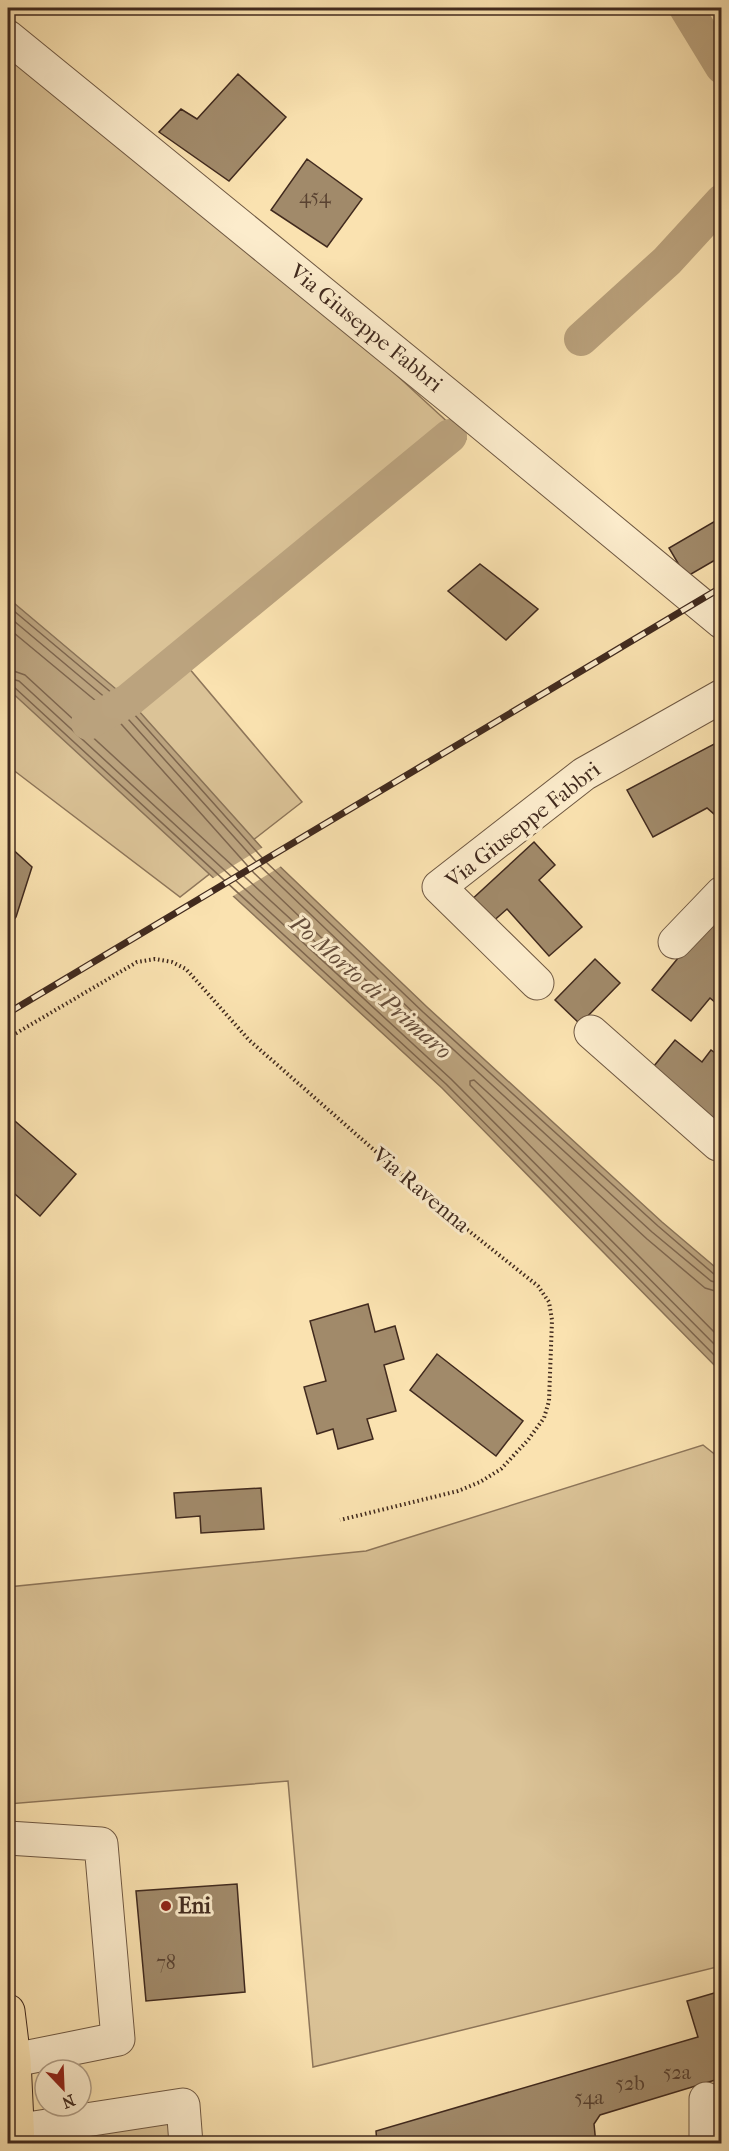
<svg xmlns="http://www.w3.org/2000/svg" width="729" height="2151" viewBox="0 0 729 2151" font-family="'IM FELL French Canon',serif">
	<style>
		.green { fill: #dbc397; stroke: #8e765a; stroke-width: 1.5 }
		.water { fill: #bba37e; stroke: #8a7358; stroke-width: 1.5 }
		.pier { fill: #fae2b0 }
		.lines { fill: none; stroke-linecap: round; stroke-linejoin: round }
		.shore { stroke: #7e664e; stroke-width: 1.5 }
		.canal { stroke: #bba37e; stroke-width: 34 }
		.building { fill: #a18a6a; stroke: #412a1e; stroke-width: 1.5 }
		.minor-casing { stroke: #6f5842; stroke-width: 35 }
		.major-casing { stroke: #412a1e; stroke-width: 35 }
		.path { stroke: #412a1e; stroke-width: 4; stroke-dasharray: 1.5 3; stroke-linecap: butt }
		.minor { stroke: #fceccc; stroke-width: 33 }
		.major { stroke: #fae2b0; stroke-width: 33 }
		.rail-casing { stroke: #412a1e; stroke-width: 7 }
		.rail { stroke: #fceccc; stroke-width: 4.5; stroke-dasharray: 14; stroke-linecap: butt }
		.poi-dot { fill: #8f2418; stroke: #fceccc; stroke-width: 2 }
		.labels { text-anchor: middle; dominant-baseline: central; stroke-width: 6; stroke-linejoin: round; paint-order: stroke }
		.number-label { font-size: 20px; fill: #594231 }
		.street-label { font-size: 22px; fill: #412a1e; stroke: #fceccc }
		.poi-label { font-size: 22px; font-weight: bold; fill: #412a1e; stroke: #fceccc; text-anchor: start }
		.water-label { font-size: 24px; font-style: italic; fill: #664e3b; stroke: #fceccc }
	</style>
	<rect width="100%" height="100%" fill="#fae2b0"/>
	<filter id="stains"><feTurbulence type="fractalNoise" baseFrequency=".00333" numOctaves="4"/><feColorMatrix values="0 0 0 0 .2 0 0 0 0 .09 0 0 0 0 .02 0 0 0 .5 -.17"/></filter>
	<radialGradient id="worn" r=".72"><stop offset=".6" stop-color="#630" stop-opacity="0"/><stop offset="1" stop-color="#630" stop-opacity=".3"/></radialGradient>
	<path class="green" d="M8 54 366 347 466 439 188 667 302 802 180 897 8 766Z
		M703 1445 722 1460 721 1966 313 2067 288 1781 8 1804V1587L366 1551Z
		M172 2119 174 2143H64L63 2137Z"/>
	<path class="water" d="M8 598 129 700 270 857 427 1007 662 1222 721 1272V1372L442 1088 8 689Z"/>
	<path class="pier" d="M265 846 283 865 230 898 210 880Z"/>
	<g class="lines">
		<path class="shore" d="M8 606 125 704 266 862 423 1012 658 1226 715 1275 722 1276
			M8 616 120 710 261 867 418 1017 652 1232 711 1281 722 1284
			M8 628 114 716 254 873 374 988 375 992H370L25 675 8 669
			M8 678 19 681 451 1079 722 1352
			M8 685 14 687 446 1084 722 1363
			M722 1293 705 1288 647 1239 474 1080 470 1081V1085L722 1340"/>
		<path class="canal" d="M686 8 722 67
			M581 339 667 261 722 201
			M88 723 129 700 450 436"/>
	</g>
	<path class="building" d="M238 74 286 117 229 181 159 132 181 109 197 119Z
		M307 159 362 199 327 247 271 210Z
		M717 520 722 529V556L686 577 669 548Z
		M480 564 538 609 506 640 448 591Z
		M716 743 722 747V821L707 808 653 837 627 790Z
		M534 842 555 865 539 880 582 927 549 956 507 909 490 924 469 902Z
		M8 845 32 867 16 917 8 927Z
		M709 920 722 931V999L717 1004 710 998 691 1021 652 990Z
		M595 959 620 983 580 1024 555 1000Z
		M675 1040 702 1062 711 1050 722 1058V1124L719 1127 650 1071Z
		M8 1115 76 1174 40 1216 8 1188Z
		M368 1304 375 1332 395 1326 404 1359 384 1365 396 1411 367 1419 373 1439 338 1449 333 1429 317 1434 304 1387 326 1381 310 1321Z
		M437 1354 523 1421 496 1456 410 1390Z
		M261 1488 264 1529 201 1533 200 1516 176 1518 174 1493Z
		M237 1884 245 1992 146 2001 136 1891Z
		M721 1991 722 2078 600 2115 594 2124 596 2144H377L376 2131 698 2037 687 2001Z"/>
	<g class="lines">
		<defs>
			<path id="minor" d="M8 37 456 402 722 622
				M675 942 722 893
				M537 983 439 887 584 774 722 696
				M591 1032 718 1144 722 1140
				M8 1838 101 1844 118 2039 14 2060
				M8 2132 183 2105 186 2144
				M706 2144V2099"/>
			<path id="major" d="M8 2011 14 2060 18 2144"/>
		</defs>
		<use href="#minor" class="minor-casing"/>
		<use href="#major" class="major-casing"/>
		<path class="path" d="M8 1038 137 962 155 959 172 962 186 969 249 1040 440 1208 538 1286 549 1302 552 1320 549 1401 544 1418 528 1440 501 1469 480 1482 458 1491 340 1520"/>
		<use href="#minor" class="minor"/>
		<use href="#major" class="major"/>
		<defs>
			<path id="rail" d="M8 1013 722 587"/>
		</defs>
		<use href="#rail" class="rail-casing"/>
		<use href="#rail" class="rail"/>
	</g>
	<circle class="poi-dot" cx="166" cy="1906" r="6"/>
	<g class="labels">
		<g class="number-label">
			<text x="315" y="196">454</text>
			<text x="166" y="1962">78</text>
			<text x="677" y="2072">52a</text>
			<text x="630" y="2083">52b</text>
			<text x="589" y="2097">54a</text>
		</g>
		<g class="street-label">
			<text transform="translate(366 328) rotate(39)">Via Giuseppe Fabbri</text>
			<text transform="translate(523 825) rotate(-38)">Via Giuseppe Fabbri</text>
			<text transform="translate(421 1190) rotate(40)">Via Ravenna</text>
		</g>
		<g class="poi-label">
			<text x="178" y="1906">Eni</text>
		</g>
		<g class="water-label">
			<text transform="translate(371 987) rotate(41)">Po Morto di Primaro</text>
		</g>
	</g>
	<rect width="729" height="2151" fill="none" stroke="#fae2b0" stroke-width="30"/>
	<rect x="9" y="9" width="711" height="2133" fill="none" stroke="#412a1e" stroke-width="3"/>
	<rect x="15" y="15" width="699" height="2121" fill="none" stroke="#412a1e" stroke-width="1.5"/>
	<g transform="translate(63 2088) rotate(157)"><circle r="28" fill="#fceccc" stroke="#b19e86" stroke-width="1.5"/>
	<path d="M0-4.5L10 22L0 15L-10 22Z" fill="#8f2418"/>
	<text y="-9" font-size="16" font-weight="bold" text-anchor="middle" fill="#412a1e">N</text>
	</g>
	<rect width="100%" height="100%" filter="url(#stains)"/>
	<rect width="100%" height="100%" fill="url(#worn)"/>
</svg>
